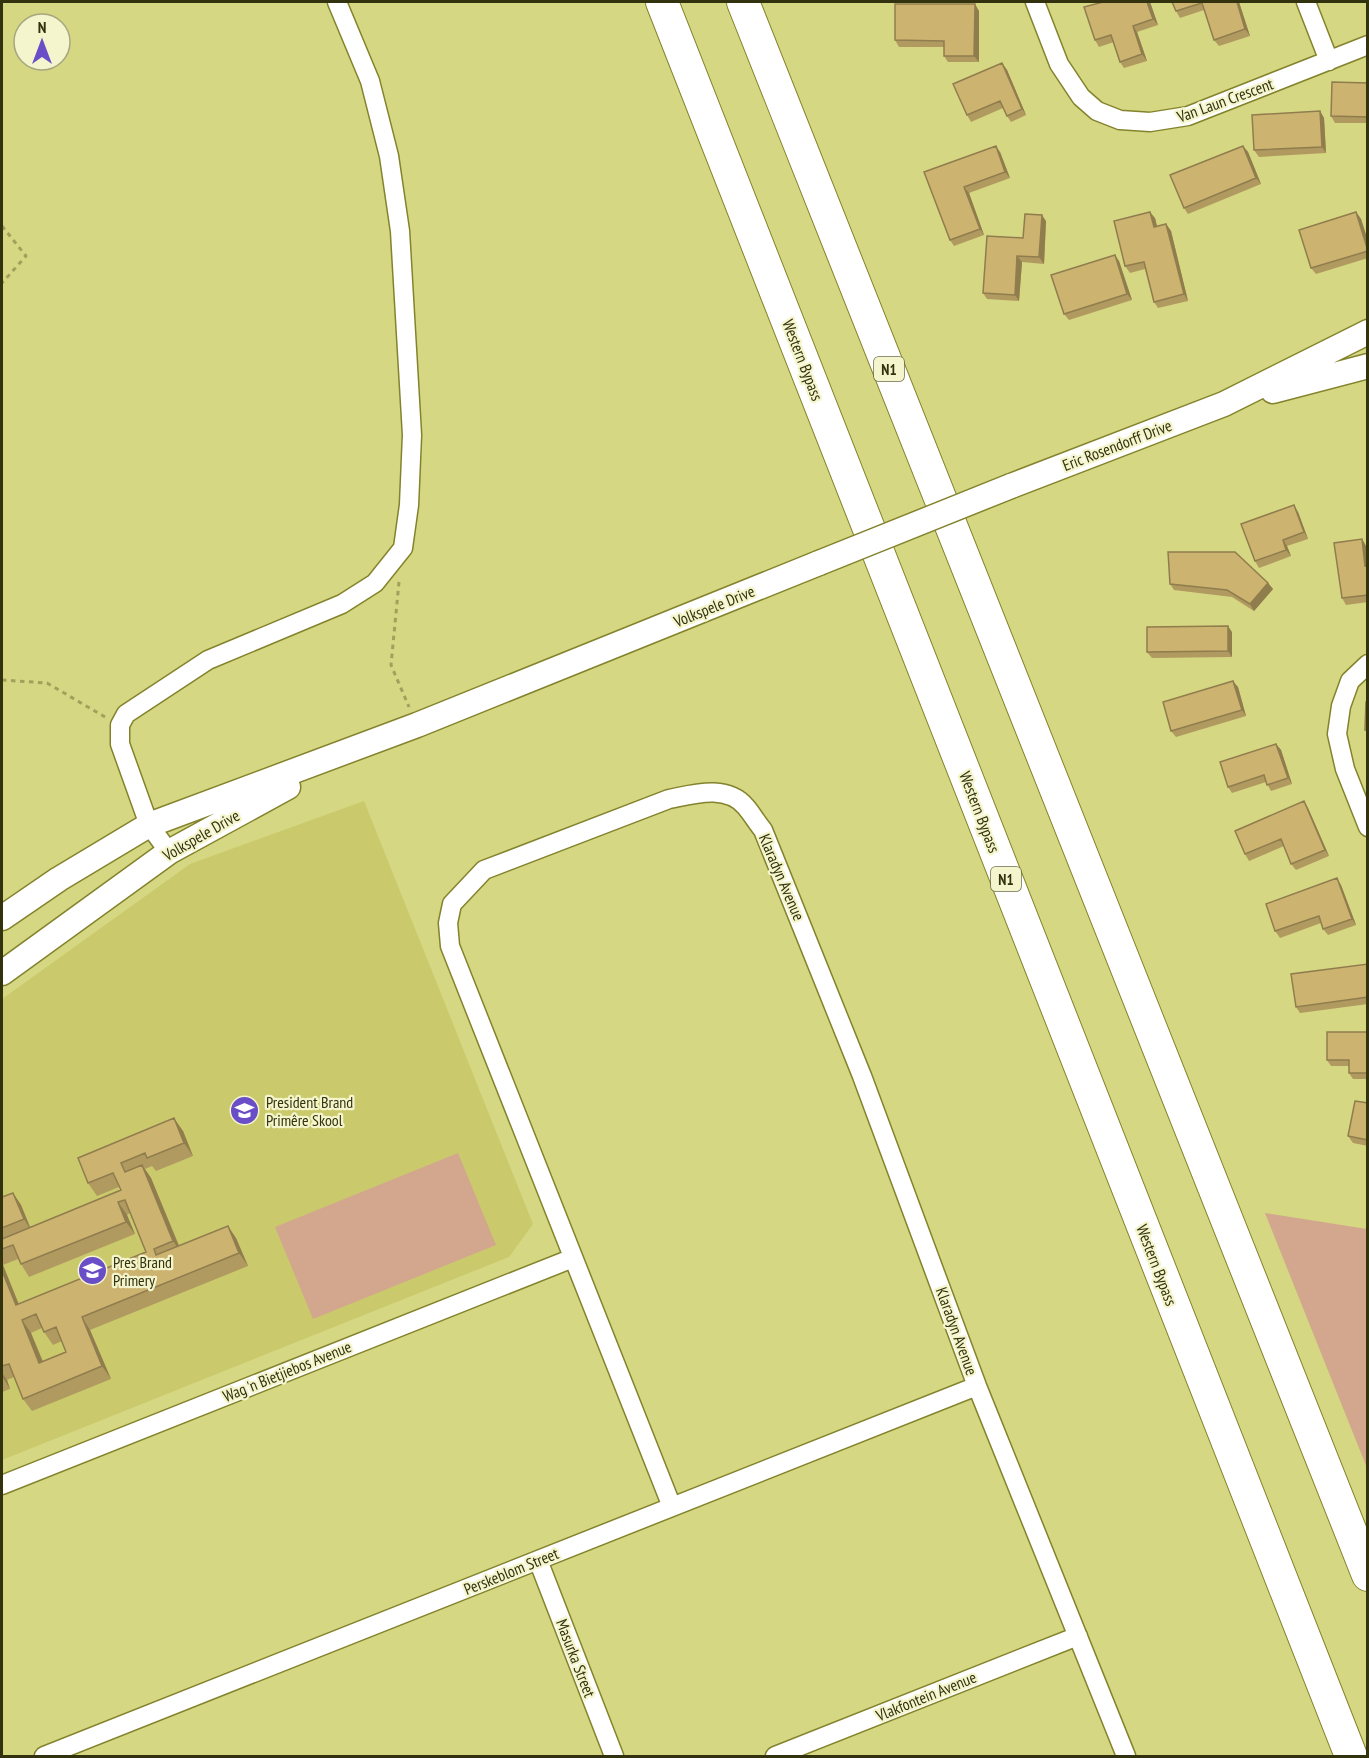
<svg xmlns="http://www.w3.org/2000/svg" width="1369" height="1758" viewBox="0 0 1369 1758" font-family="'PT Sans Narrow',sans-serif">
	<style>
		.built { fill: #caca6c }
		.green { fill: #d3a68e }
		.lines { fill: none; stroke-linecap: round; stroke-linejoin: round }
		.street-casing { stroke: #84832d; stroke-width: 21 }
		.secondary-casing { stroke: #84832d; stroke-width: 27 }
		.highway-casing { stroke: #84832d; stroke-width: 34 }
		.path { stroke: #a1a15c; stroke-width: 3; stroke-dasharray: 4.5 4.5; stroke-linecap: butt }
		.street { stroke: #fff; stroke-width: 18 }
		.secondary { stroke: #fff; stroke-width: 24 }
		.highway { stroke: #fff; stroke-width: 32 }
		.secondary-bridge-casing { stroke: #84832d; stroke-width: 27; stroke-linecap: butt }
		.secondary-bridge { stroke: #fff; stroke-width: 24 }
		.wall { fill: #b09a60; fill-rule: evenodd }
		.shaded-wall { fill: #907d4e }
		.building { fill: #cdb370; stroke: #907d4e; stroke-width: 1.5; fill-rule: evenodd }
		.labels { text-anchor: middle; dominant-baseline: central; stroke-width: 4.5; stroke-linejoin: round; paint-order: stroke }
		.shield { fill: #f4f5cc; stroke: #6c6c47; stroke-width: 1.5 }
		.shield-label { font-size: 15px; font-weight: bold; fill: #32320e }
		.street-label { font-size: 16px; fill: #32320e; stroke: #f4f5cc }
		.poi-label { font-size: 16px; fill: #32320e; stroke: #f4f5cc; text-anchor: start }
	</style>
	<rect width="100%" height="100%" fill="#d6d782"/>
	<path class="built" d="M364 801 533 1224 509 1257 2 1460V999L190 864Z"/>
	<path class="green" d="M458 1153 496 1245 313 1319 275 1227Z
		M1265 1213 1367 1229V1468Z"/>
	<g class="lines">
		<defs>
			<path id="street" d="M1035 2 1059 64 1081 97 1097 111 1120 120 1150 122 1188 116 1368 45
				M1306 2 1329 61
				M1368 664 1350 681 1341 706 1337 734 1345 769 1368 827
				M169 852 149 825 120 744V725L126 714 208 660 342 604 375 583 403 548 409 505 412 435 400 231 389 156 370 81 337 2
				M2 1485 573 1258
				M672 1507 450 946 448 923 452 904 484 870 669 799C694 794 727 784 746 807 752 814 757 823 763 830L862 1076 977 1386 1126 1756
				M538 1560 614 1756
				M44 1756 977 1386
				M775 1756 1078 1636"/>
			<path id="secondary" d="M1273 391 1368 366
				M1011 486 1224 404 1368 332
				M2 918 59 879 149 825 417 725 819 563
				M2 973 169 852 288 787"/>
			<path id="highway" d="M662 2 1351 1756
				M743 2 1368 1575"/>
		</defs>
		<use href="#street" class="street-casing"/>
		<use href="#secondary" class="secondary-casing"/>
		<use href="#highway" class="highway-casing"/>
		<path class="path" d="M2 226 26 256 2 283
			M399 582 391 665 409 707
			M2 680 47 683 105 717"/>
		<use href="#street" class="street"/>
		<use href="#secondary" class="secondary"/>
		<use href="#highway" class="highway"/>
		<defs>
			<path id="secondary-bridge" d="M819 563 1011 486"/>
		</defs>
		<use href="#secondary-bridge" class="secondary-bridge-casing"/>
		<use href="#secondary-bridge" class="secondary-bridge"/>
	</g>
	<path class="wall" d="M1103 2H1150L1158 25 1137 32 1147 61 1124 68 1120 62 1114 42 1099 47 1095 40Z
		M1172 2H1239L1250 36 1219 46 1214 40 1204 10 1180 18 1176 11Z
		M979 11V62H948L944 56V47H899L895 40Z
		M1002 63 1007 70 1026 115 1011 122 1007 116 1003 108 971 122 967 115Z
		M1368 83V123H1335L1331 116Z
		M1320 111 1324 118 1326 153 1259 157 1254 150Z
		M1243 146 1248 152 1261 184 1188 214 1184 208Z
		M1000 152 1010 178 969 193 984 235 954 246 950 240 924 172Z
		M1356 212 1361 219 1368 241V258L1316 274 1311 268Z
		M1155 218 1157 227 1166 224 1171 231 1188 301 1158 308 1154 302 1145 269 1130 273 1125 266Z
		M1046 221 1044 264 1022 262 1019 301 987 299 983 293 1023 238Z
		M1119 261 1132 300 1069 320 1064 314Z
		M1298 512 1308 539 1287 546 1291 556 1259 568 1255 561Z
		M1362 539 1366 546 1368 557V602L1346 605 1342 598Z
		M1268 583 1273 589 1254 611 1232 597 1174 590 1170 584Z
		M1232 632V657L1152 658 1147 652Z
		M1238 687 1246 716 1176 737 1171 731Z
		M1276 744 1281 750 1292 784 1271 791 1266 782 1232 793 1228 787Z
		M1308 808 1329 856 1296 870 1291 864 1284 846 1249 861 1245 854Z
		M1341 885 1356 925 1328 935 1323 929 1321 923 1280 938 1275 931Z
		M1368 964V1004L1300 1013 1296 1007Z
		M1368 1032V1079H1353L1349 1073V1066H1331L1327 1060Z
		M1368 1103V1146L1353 1143 1348 1136Z
		M183 1131 193 1156 156 1171 152 1166 145 1169 151 1178 179 1245 236 1238 248 1266 90 1330 111 1379 32 1411 23 1399 14 1377 7 1380 10 1389 2 1392V1197L13 1193 21 1205 30 1227 121 1190 119 1187 97 1196 88 1183 78 1158ZM130 1213 146 1252 19 1304 3 1265 18 1259 21 1264 29 1277 135 1234 127 1215ZM42 1328 44 1332 53 1345 62 1341 66 1352 43 1361 31 1333Z"/>
	<path class="shaded-wall" d="M1147 2H1150L1158 25 1153 19Z
		M1237 2H1239L1250 36 1245 29Z
		M975 4 979 11V62L974 56Z
		M1133 26 1137 32 1147 61 1142 54Z
		M1002 63 1007 70 1026 115 1022 109Z
		M1320 111 1324 118 1326 153 1322 147Z
		M996 146 1000 152 1010 178 1005 172Z
		M1243 146 1248 152 1261 184 1256 178Z
		M964 187 969 193 984 235 980 229Z
		M1150 212 1155 218 1159 234 1154 227Z
		M1356 212 1361 219 1368 241V249Z
		M1042 215 1046 221 1044 264 1039 257Z
		M1166 224 1171 231 1188 301 1184 294Z
		M1115 255 1119 261 1132 300 1127 294Z
		M1017 256 1022 262 1019 301 1015 295Z
		M1294 505 1298 512 1308 539 1304 532Z
		M1362 539 1366 546 1368 557V569L1365 566Z
		M1283 540 1287 546 1291 556 1286 550Z
		M1268 583 1273 589 1254 611 1250 604Z
		M1228 626 1232 632V657L1228 651Z
		M1233 681 1238 687 1246 716 1242 710Z
		M1276 744 1281 750 1292 784 1288 778Z
		M1304 801 1308 808 1329 856 1325 850Z
		M1337 878 1341 885 1356 925 1352 919Z
		M174 1118 183 1131 193 1156 184 1143Z
		M142 1165 151 1178 182 1254 173 1241Z
		M13 1193 21 1205 32 1232 24 1219Z
		M118 1202 127 1215 135 1234 126 1222Z
		M228 1226 236 1238 248 1266 239 1253Z
		M2 1263 3 1265 24 1318 16 1305 2 1271Z
		M82 1317 90 1330 111 1379 102 1366Z
		M22 1320 31 1333 48 1375 39 1363Z
		M2 1373 7 1380 10 1389 2 1376Z"/>
	<path class="building" d="M1103 2H1147L1153 19 1133 26 1142 54 1120 62 1111 35 1095 40 1084 7Z
		M1172 2H1237L1245 29 1214 40 1202 3 1176 11Z
		M895 4H975L974 56H944V41L895 40Z
		M1002 63 1022 109 1007 116 1000 101 967 115 953 84Z
		M1332 82 1368 83V117L1331 116Z
		M1320 111 1322 147 1254 150 1252 115Z
		M996 146 1005 172 964 187 980 229 950 240 924 172Z
		M1243 146 1256 178 1184 208 1170 175Z
		M1150 212 1154 227 1166 224 1184 294 1154 302 1144 262 1125 266 1114 221Z
		M1356 212 1368 251 1311 268 1299 230Z
		M1025 214 1042 215 1039 257 1017 256 1015 295 983 293 987 236 1023 238Z
		M1115 255 1127 294 1064 314 1051 275Z
		M1294 505 1304 532 1283 540 1286 550 1255 561 1241 524Z
		M1362 539 1365 566 1368 565V595L1342 598 1334 543Z
		M1168 552H1235L1268 583 1250 604 1227 590 1170 584Z
		M1228 626V651L1147 652V627Z
		M1233 681 1242 710 1171 731 1163 702Z
		M1366 702H1368V730H1365Z
		M1276 744 1288 778 1267 785 1264 775 1228 787 1220 762Z
		M1304 801 1325 850 1291 864 1281 839 1245 854 1235 831Z
		M1337 878 1352 919 1323 929 1319 916 1275 931 1266 904Z
		M1368 964V997L1296 1007 1291 974Z
		M1327 1032H1368V1073H1349V1060H1327Z
		M1355 1101 1368 1103V1140L1348 1136Z
		M174 1118 184 1143 147 1158 145 1153 121 1163 125 1172 142 1165 173 1241 154 1249 156 1255 228 1226 239 1253 82 1317 102 1366 23 1399 9 1364 2 1366V1271L16 1305 146 1252 125 1200 118 1202 126 1222 21 1264 13 1245 2 1249V1239L121 1190 113 1173 88 1183 78 1158ZM36 1314 44 1332 56 1327 66 1352 39 1363 22 1320Z
		M13 1193 24 1219 2 1228V1197Z"/>
	<defs>
		<symbol id="school-disc" viewBox="-11 -11 22 22"><circle r="9.5" fill="#694ec7" stroke="#f4f5cc"/><path d="M0-5L7-2L0 1L-7-2ZM-4 1L0 2.5L4 1V4Q0 6-4 4Z" fill="#fff"/></symbol>
	</defs>
	<g fill-rule="evenodd">
		<use href="#school-disc" x="228" y="1094" width="33" height="33"/>
		<use href="#school-disc" x="76" y="1254" width="33" height="33"/>
	</g>
	<g class="labels">
		<g class="shield">
			<rect x="874" y="357" width="30" height="24" rx="4.5"/>
			<rect x="991" y="867" width="30" height="24" rx="4.5"/>
		</g>
		<g class="shield-label">
			<text x="889" y="369">N1</text>
			<text x="1006" y="879">N1</text>
		</g>
		<g class="street-label">
			<text transform="translate(1225 100) rotate(-20)">Van Laun Crescent</text>
			<text transform="translate(803 360) rotate(69)">Western Bypass</text>
			<text transform="translate(1117 445) rotate(-21)">Eric Rosendorff Drive</text>
			<text transform="translate(714 606) rotate(-22)">Volkspele Drive</text>
			<text transform="translate(980 812) rotate(69)">Western Bypass</text>
			<text transform="translate(201 835) rotate(-30)">Volkspele Drive</text>
			<text transform="translate(782 877) rotate(67)">Klaradyn Avenue</text>
			<text transform="translate(1157 1265) rotate(69)">Western Bypass</text>
			<text transform="translate(957 1331) rotate(70)">Klaradyn Avenue</text>
			<text transform="translate(287 1371) rotate(-22)">Wag 'n Bietjiebos Avenue</text>
			<text transform="translate(511 1571) rotate(-22)">Perskeblom Street</text>
			<text transform="translate(576 1658) rotate(69)">Masurka Street</text>
			<text transform="translate(926 1696) rotate(-22)">Vlakfontein Avenue</text>
		</g>
		<g class="poi-label">
			<text x="266" y="1102">President Brand<tspan x="266" dy="18">Primêre Skool</tspan></text>
			<text x="113" y="1262">Pres Brand<tspan x="113" dy="18">Primery</tspan></text>
		</g>
	</g>
	<rect width="1369" height="1758" fill="none" stroke="#32320e" stroke-width="6"/>
	<g transform="translate(42 42)"><circle r="28" fill="#f4f5cc" stroke="#a6a780" stroke-width="1.5"/>
	<path d="M0-4.5L10 22L0 15L-10 22Z" fill="#694ec7"/>
	<text y="-9" font-size="16" font-weight="bold" text-anchor="middle" fill="#32320e">N</text>
	</g>
</svg>
